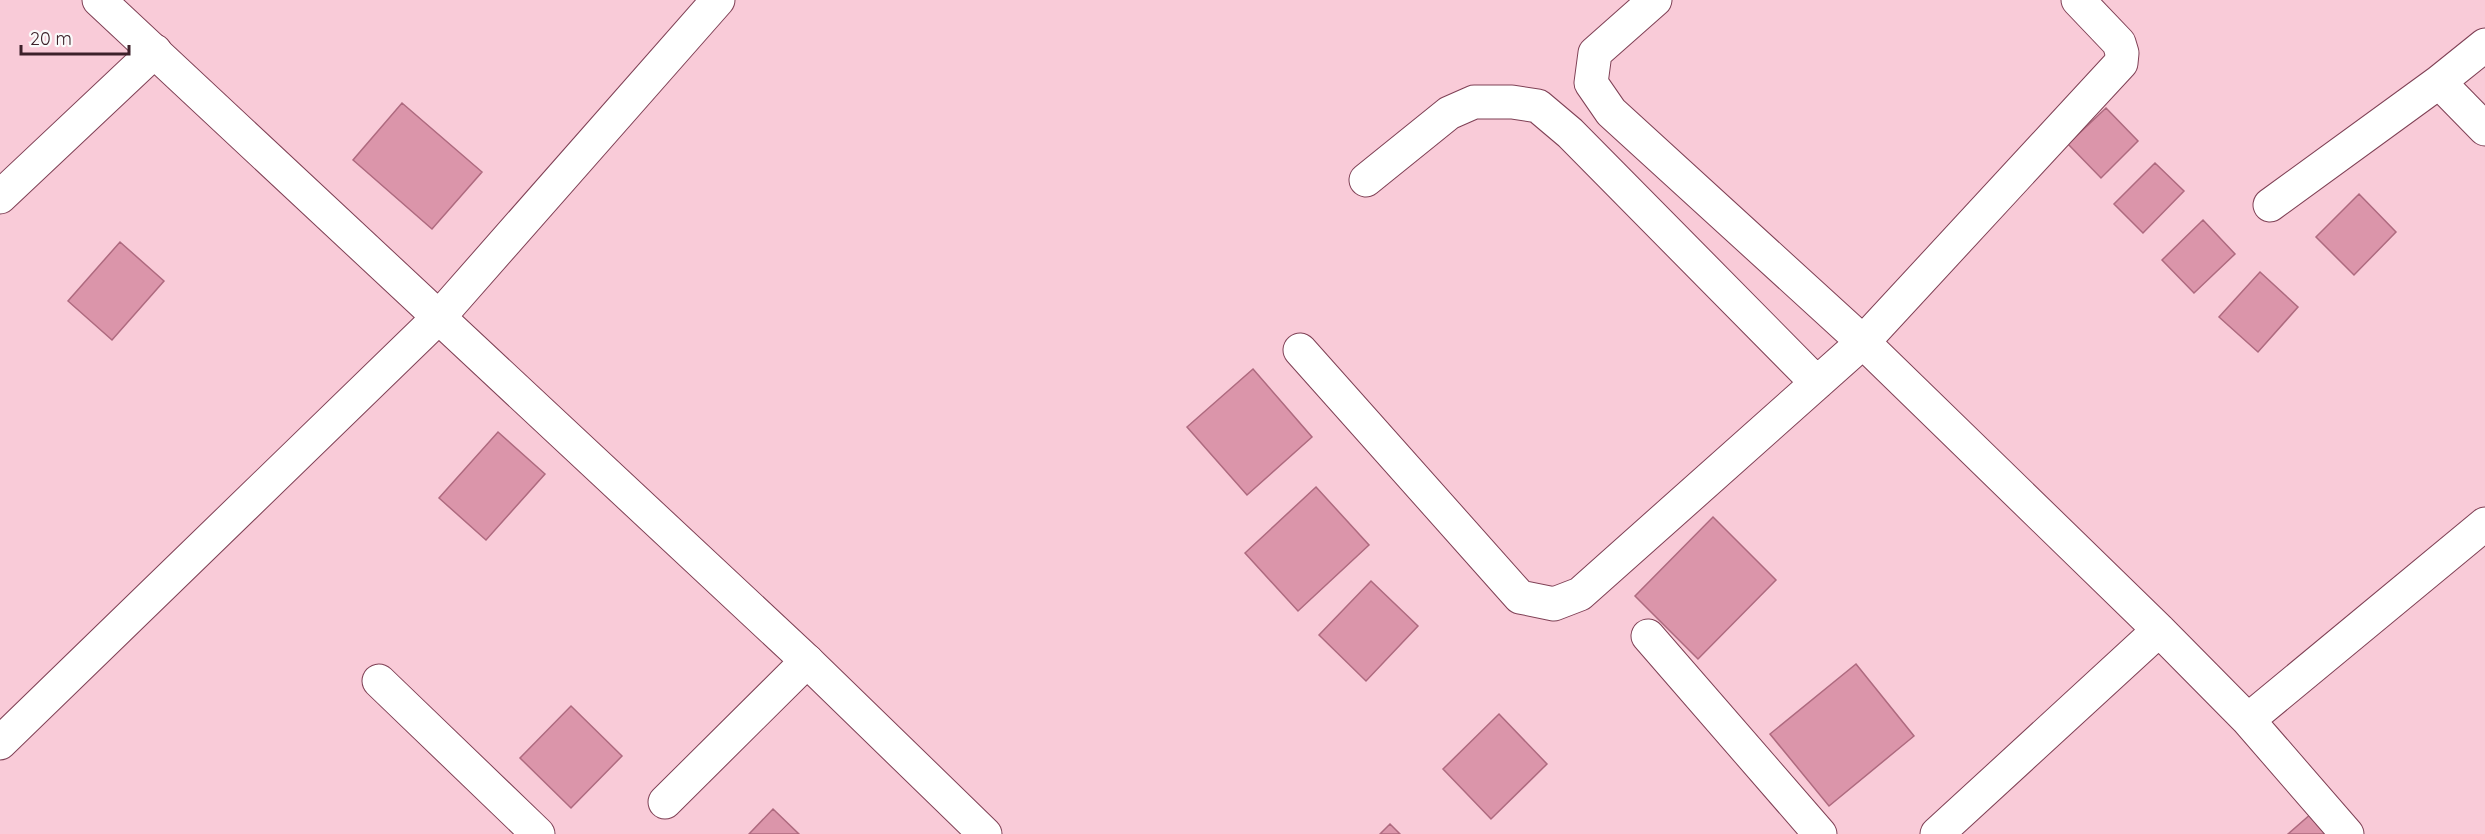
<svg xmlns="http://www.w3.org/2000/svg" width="2485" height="834" viewBox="0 0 2485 834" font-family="Quicksand,sans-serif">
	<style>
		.building { fill: #db95aa; stroke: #ae6a7f; stroke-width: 1.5 }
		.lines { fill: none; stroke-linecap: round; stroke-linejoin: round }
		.street-casing { stroke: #7f4055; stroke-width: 35 }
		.secondary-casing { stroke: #7f4055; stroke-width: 35 }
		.street { stroke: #fff; stroke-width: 33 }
		.secondary { stroke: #fff; stroke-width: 33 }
	</style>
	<rect width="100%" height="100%" fill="#f9cbd8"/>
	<path class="building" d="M402 103 482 172 432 229 353 160Z
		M2106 108 2138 141 2101 178 2068 144Z
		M2155 163 2184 191 2143 233 2114 204Z
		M2359 194 2396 232 2354 275 2316 237Z
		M2203 220 2235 254 2194 293 2162 260Z
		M120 242 164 281 112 340 68 301Z
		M2260 272 2298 307 2258 352 2219 317Z
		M1253 369 1312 437 1247 495 1187 427Z
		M498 432 545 474 486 540 439 498Z
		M1316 487 1369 545 1298 611 1245 553Z
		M1713 517 1776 580 1698 659 1635 596Z
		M1371 581 1418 626 1366 681 1319 635Z
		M1856 664 1914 736 1829 806 1770 734Z
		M571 706 622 756 571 808 520 758Z
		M1499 714 1547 764 1491 819 1443 769Z
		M773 809 799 834H749Z
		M2312 813 2330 834H2288Z
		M1390 824 1400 834H1380Z"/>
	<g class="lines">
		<defs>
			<path id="street" d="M1655 0 1595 53 1591 83 1611 112 1863 342 2159 630 2248 720 2347 834
				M2485 45 2439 82 2485 129
				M1366 180 1449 113 1474 102H1512L1538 106 1570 133 1817 383
				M0 197 155 51
				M2270 205 2439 82
				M1300 350 1520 597 1554 604 1580 594 1863 342 2121 63 2122 53 2119 43 2078 0
				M1648 636 1820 834
				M379 681 538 834
				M2248 720 2485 524
				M0 743 439 317 718 0
				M665 802 807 661
				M1937 834 2159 630"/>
			<path id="secondary" d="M99 0 807 661 985 834"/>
		</defs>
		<use href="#street" class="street-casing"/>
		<use href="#secondary" class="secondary-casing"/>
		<use href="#street" class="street"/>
		<use href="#secondary" class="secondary"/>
	</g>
	<path d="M21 45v9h108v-9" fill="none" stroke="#3d212a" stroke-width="3"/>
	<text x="30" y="45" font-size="18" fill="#3d212a" stroke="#fafafa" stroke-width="4.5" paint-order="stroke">20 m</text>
</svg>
